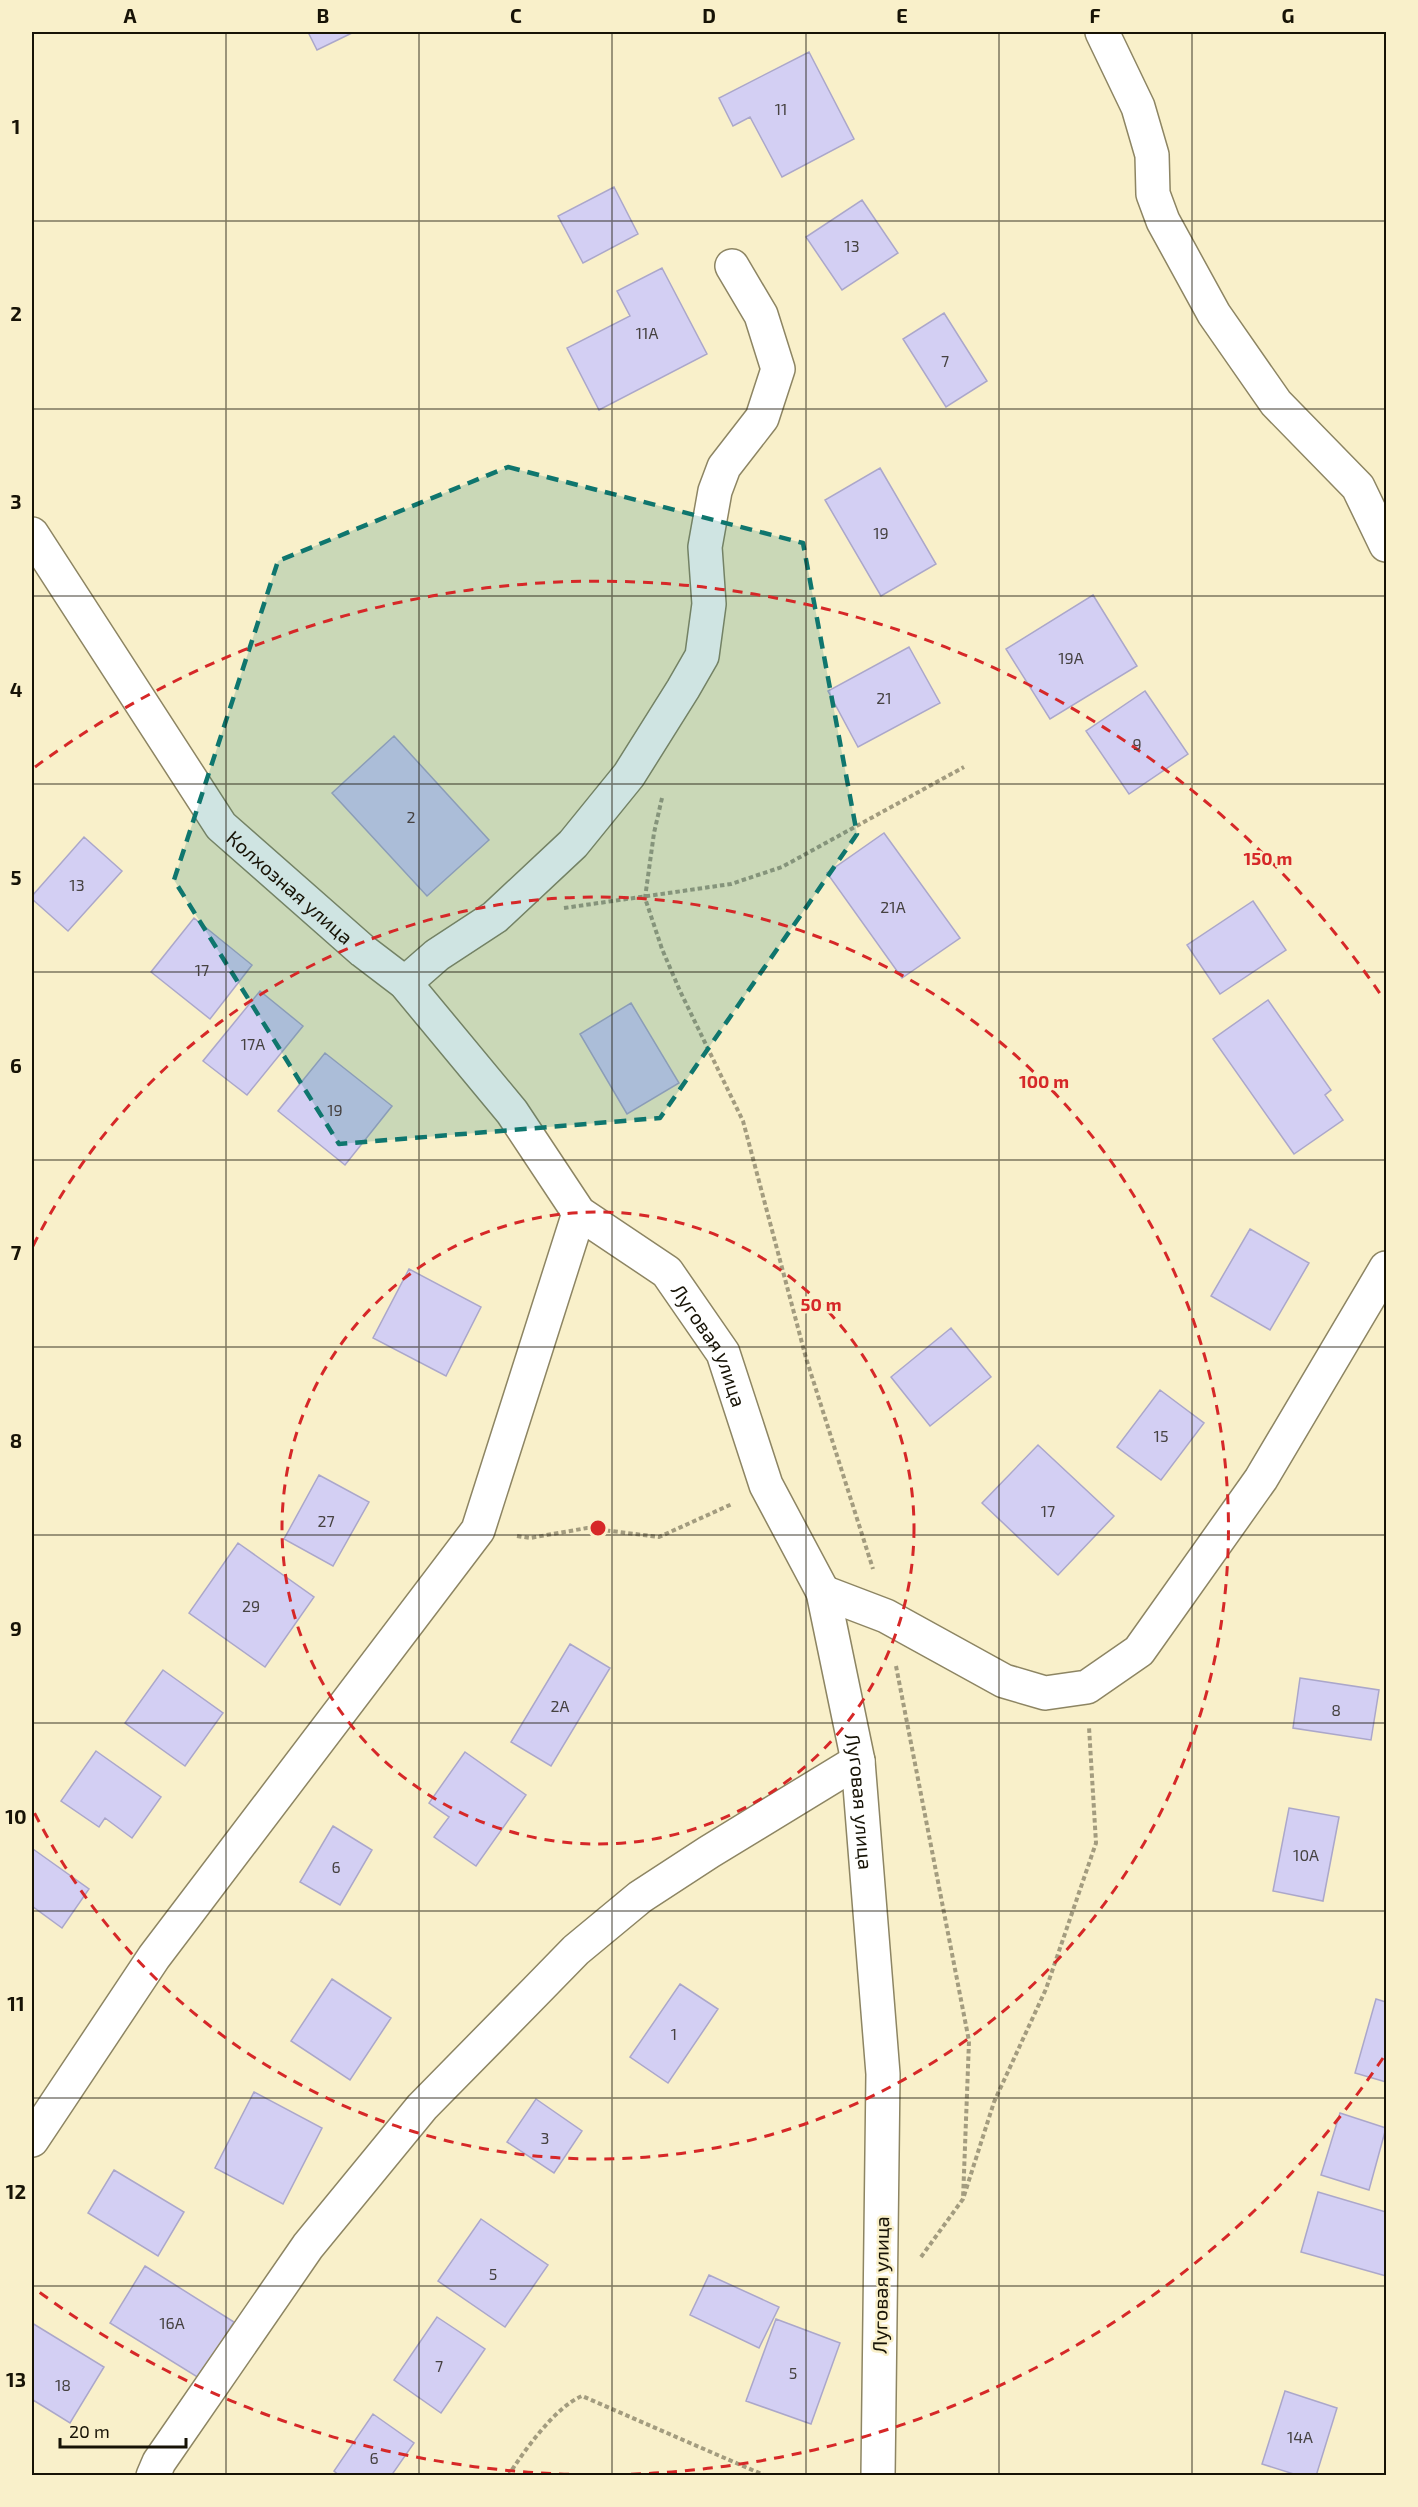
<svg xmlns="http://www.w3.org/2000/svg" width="1418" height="2507" viewBox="0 0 1418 2507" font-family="'Exo 2',sans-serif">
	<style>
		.building { fill: #d3cff3; stroke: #aba7ca; stroke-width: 1.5 }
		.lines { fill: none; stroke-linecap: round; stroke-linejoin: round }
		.minor-casing { stroke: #8d8563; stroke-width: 36 }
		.path { stroke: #a39c7f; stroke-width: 4; stroke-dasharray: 4.5 3; stroke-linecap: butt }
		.minor { stroke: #fff; stroke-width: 33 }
		.marked { fill: #0f766e; fill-opacity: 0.2; stroke: #0f766e; stroke-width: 4.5; stroke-dasharray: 12 8; stroke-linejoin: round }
		.grid { fill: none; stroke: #171306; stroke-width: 1.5; stroke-opacity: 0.55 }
		.ring { fill: none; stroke: #d62828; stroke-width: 3; stroke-dasharray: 10 8 }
		.labels { text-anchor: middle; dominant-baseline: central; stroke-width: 5; stroke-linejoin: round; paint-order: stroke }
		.number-label { font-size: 16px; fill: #464241 }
		.street-label { font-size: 20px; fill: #171306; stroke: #f9f0ca }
		.centre { fill: #d62828; stroke: #f9f0ca; stroke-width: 3 }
		.ring-label { font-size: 18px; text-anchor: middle; font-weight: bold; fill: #d62828; stroke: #f9f0ca; stroke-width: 5; stroke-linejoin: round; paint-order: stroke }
		.neatline { fill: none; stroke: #171306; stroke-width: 2 }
		.grid-label { font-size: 20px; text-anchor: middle; font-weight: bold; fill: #171306 }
	</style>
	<rect width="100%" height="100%" fill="#f9f0ca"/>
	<path class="building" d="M308 32H354L317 50Z
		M809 52 854 139 782 177 750 117 733 126 719 98Z
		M614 187 638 234 583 263 558 216Z
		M862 200 898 253 842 290 806 237Z
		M662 268 707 354 599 410 567 348 630 316 617 291Z
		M944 313 987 381 946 407 903 339Z
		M880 468 936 564 881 596 825 500Z
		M1093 595 1137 666 1050 719 1006 649Z
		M909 647 940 703 858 747 828 691Z
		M1145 691 1188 754 1129 794 1086 731Z
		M394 736 489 840 427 896 332 793Z
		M884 833 960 938 902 978 827 873Z
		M84 837 122 871 68 931 32 899V896Z
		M1253 901 1286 950 1220 994 1187 945Z
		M194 918 252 965 210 1019 151 972Z
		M260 991 303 1026 247 1095 203 1061Z
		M1268 1000 1331 1090 1325 1095 1343 1120 1294 1154 1213 1039Z
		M631 1003 679 1083 627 1114 580 1034Z
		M325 1053 392 1106 345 1165 278 1111Z
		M1250 1229 1309 1263 1270 1330 1211 1296Z
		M409 1269 481 1307 446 1376 373 1338Z
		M951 1328 991 1377 930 1426 891 1377Z
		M1160 1390 1204 1423 1161 1480 1117 1447Z
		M1038 1445 1114 1516 1058 1575 982 1503Z
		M319 1475 369 1502 333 1566 284 1539Z
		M238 1543 314 1597 265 1667 189 1613Z
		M570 1644 610 1668 551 1766 511 1742Z
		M163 1670 223 1713 185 1766 125 1723Z
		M1300 1678 1379 1690 1371 1740 1293 1728Z
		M96 1751 161 1797 132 1838 105 1818 99 1827 61 1801Z
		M465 1752 526 1795 476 1866 434 1837 449 1817 429 1803Z
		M1289 1808 1339 1817 1323 1901 1273 1891Z
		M333 1826 372 1850 340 1905 300 1882Z
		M33 1849 89 1889 62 1928 32 1906Z
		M332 1979 391 2018 350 2080 291 2041Z
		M680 1984 718 2009 668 2083 630 2057Z
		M1376 1999 1386 2002V2082L1355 2073Z
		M254 2092 322 2128 283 2204 215 2168Z
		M536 2099 582 2131 554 2173 507 2142Z
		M1340 2113 1386 2128 1369 2190 1321 2175Z
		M114 2170 184 2212 158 2256 88 2213Z
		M1318 2192 1386 2212V2276L1301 2252Z
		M481 2219 548 2265 505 2327 438 2281Z
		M145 2266 234 2322 199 2378 110 2323Z
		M709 2275 779 2307 759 2348 690 2315Z
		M437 2317 485 2349 441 2413 394 2380Z
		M776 2319 840 2343 811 2424 746 2401Z
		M32 2323 104 2367 70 2423 33 2400 32 2403Z
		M1285 2391 1337 2408 1316 2476H1300L1262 2464Z
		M373 2414 414 2443 391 2476H340L334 2471Z"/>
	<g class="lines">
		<defs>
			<g id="minor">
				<path d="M1102 32 1138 107 1152 155 1153 194 1163 221 1214 314 1276 403 1358 487 1386 545"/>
				<path id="s1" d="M32 534 221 826 363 951 405 983 512 1112 579 1213 667 1272 723 1353 766 1485 823 1592 858 1761 883 2074 878 2476"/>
				<path d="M405 983 437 955 495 917 573 844 629 775 683 689 702 656 709 604 705 547 715 491 724 467 762 418 778 369 761 315 732 266"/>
				<path d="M823 1592 886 1616 1004 1681 1045 1693 1087 1687 1139 1651 1261 1479 1386 1268"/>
				<path d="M32 2140 154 1957 478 1530 579 1213"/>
				<path d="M153 2476 159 2462 308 2246 422 2107 536 1991 576 1950 640 1897 709 1852 858 1761"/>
			</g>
		</defs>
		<use href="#minor" class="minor-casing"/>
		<path class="path" d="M662 798 654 833 645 898 662 949 680 991 743 1121 806 1358 873 1569
			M564 908 731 884 782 867 964 767
			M517 1536 530 1538 587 1528 659 1537 732 1504
			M896 1666 969 2041 963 2199
			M921 2257 963 2199 994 2102 1046 1989 1096 1843 1089 1727
			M508 2476C524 2451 555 2407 582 2396L766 2476"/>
		<use href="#minor" class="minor"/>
	</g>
	<path class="marked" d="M508 467 803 543 857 834 660 1118 339 1144 174 880 278 561Z"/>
	<path class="grid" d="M226 32V2476M419 32V2476M612 32V2476M806 32V2476M999 32V2476M1192 32V2476M32 221H1386M32 409H1386M32 596H1386M32 784H1386M32 972H1386M32 1160H1386M32 1347H1386M32 1535H1386M32 1723H1386M32 1911H1386M32 2098H1386M32 2286H1386"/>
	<g class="ring">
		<circle cx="598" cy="1528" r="316"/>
		<path d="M33 1246A631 631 0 1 1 33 1810"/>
		<path d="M1383 2058A947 947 0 0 1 35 2289M35 767A947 947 0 0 1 1383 998"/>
	</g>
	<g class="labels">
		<g class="number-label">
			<text x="781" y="108">11</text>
			<text x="852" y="245">13</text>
			<text x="647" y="332">11А</text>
			<text x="945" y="360">7</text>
			<text x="881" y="532">19</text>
			<text x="1071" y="657">19А</text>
			<text x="884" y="697">21</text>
			<text x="1137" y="743">9</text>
			<text x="411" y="816">2</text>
			<text x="77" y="884">13</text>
			<text x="893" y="906">21А</text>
			<text x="202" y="969">17</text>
			<text x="253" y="1043">17А</text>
			<text x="335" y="1109">19</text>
			<text x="1161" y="1435">15</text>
			<text x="1048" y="1510">17</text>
			<text x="326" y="1520">27</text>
			<text x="251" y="1605">29</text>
			<text x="560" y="1705">2А</text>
			<text x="1336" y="1709">8</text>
			<text x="1306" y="1854">10А</text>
			<text x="336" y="1866">6</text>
			<text x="674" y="2033">1</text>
			<text x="545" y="2137">3</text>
			<text x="493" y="2273">5</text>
			<text x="172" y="2322">16А</text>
			<text x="439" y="2365">7</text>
			<text x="793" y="2372">5</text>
			<text x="63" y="2384">18</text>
			<text x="1300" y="2436">14А</text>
			<text x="374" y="2457">6</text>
		</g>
		<g class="street-label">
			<text stroke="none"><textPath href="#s1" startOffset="440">Колхозная улица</textPath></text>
			<text stroke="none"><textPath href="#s1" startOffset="1070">Луговая улица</textPath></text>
			<text stroke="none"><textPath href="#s1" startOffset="1556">Луговая улица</textPath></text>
			<text transform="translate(880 2285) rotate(-89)">Луговая улица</text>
		</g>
	</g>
	<circle cx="598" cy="1528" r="9" class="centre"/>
	<g class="ring-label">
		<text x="1268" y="865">150 m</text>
		<text x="1044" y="1088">100 m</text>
		<text x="821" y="1311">50 m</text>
	</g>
	<rect width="1418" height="2507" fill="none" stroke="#f9f0ca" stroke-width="66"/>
	<path d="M60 2438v9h126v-9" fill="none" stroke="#171306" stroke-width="3"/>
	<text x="69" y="2438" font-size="18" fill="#171306" stroke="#f9f0ca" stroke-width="4.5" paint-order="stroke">20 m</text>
	<rect x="33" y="33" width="1352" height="2441" class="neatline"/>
	<g class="grid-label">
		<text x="130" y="23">A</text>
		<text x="323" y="23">B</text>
		<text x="516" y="23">C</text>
		<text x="709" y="23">D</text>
		<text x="902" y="23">E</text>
		<text x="1095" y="23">F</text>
		<text x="1288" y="23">G</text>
		<text x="16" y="134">1</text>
		<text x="16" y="321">2</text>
		<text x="16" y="509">3</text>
		<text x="16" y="697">4</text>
		<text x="16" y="885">5</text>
		<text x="16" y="1073">6</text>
		<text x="16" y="1260">7</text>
		<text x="16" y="1448">8</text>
		<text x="16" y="1636">9</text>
		<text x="16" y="1824">10</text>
		<text x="16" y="2011">11</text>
		<text x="16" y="2199">12</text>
		<text x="16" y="2387">13</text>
	</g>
</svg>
